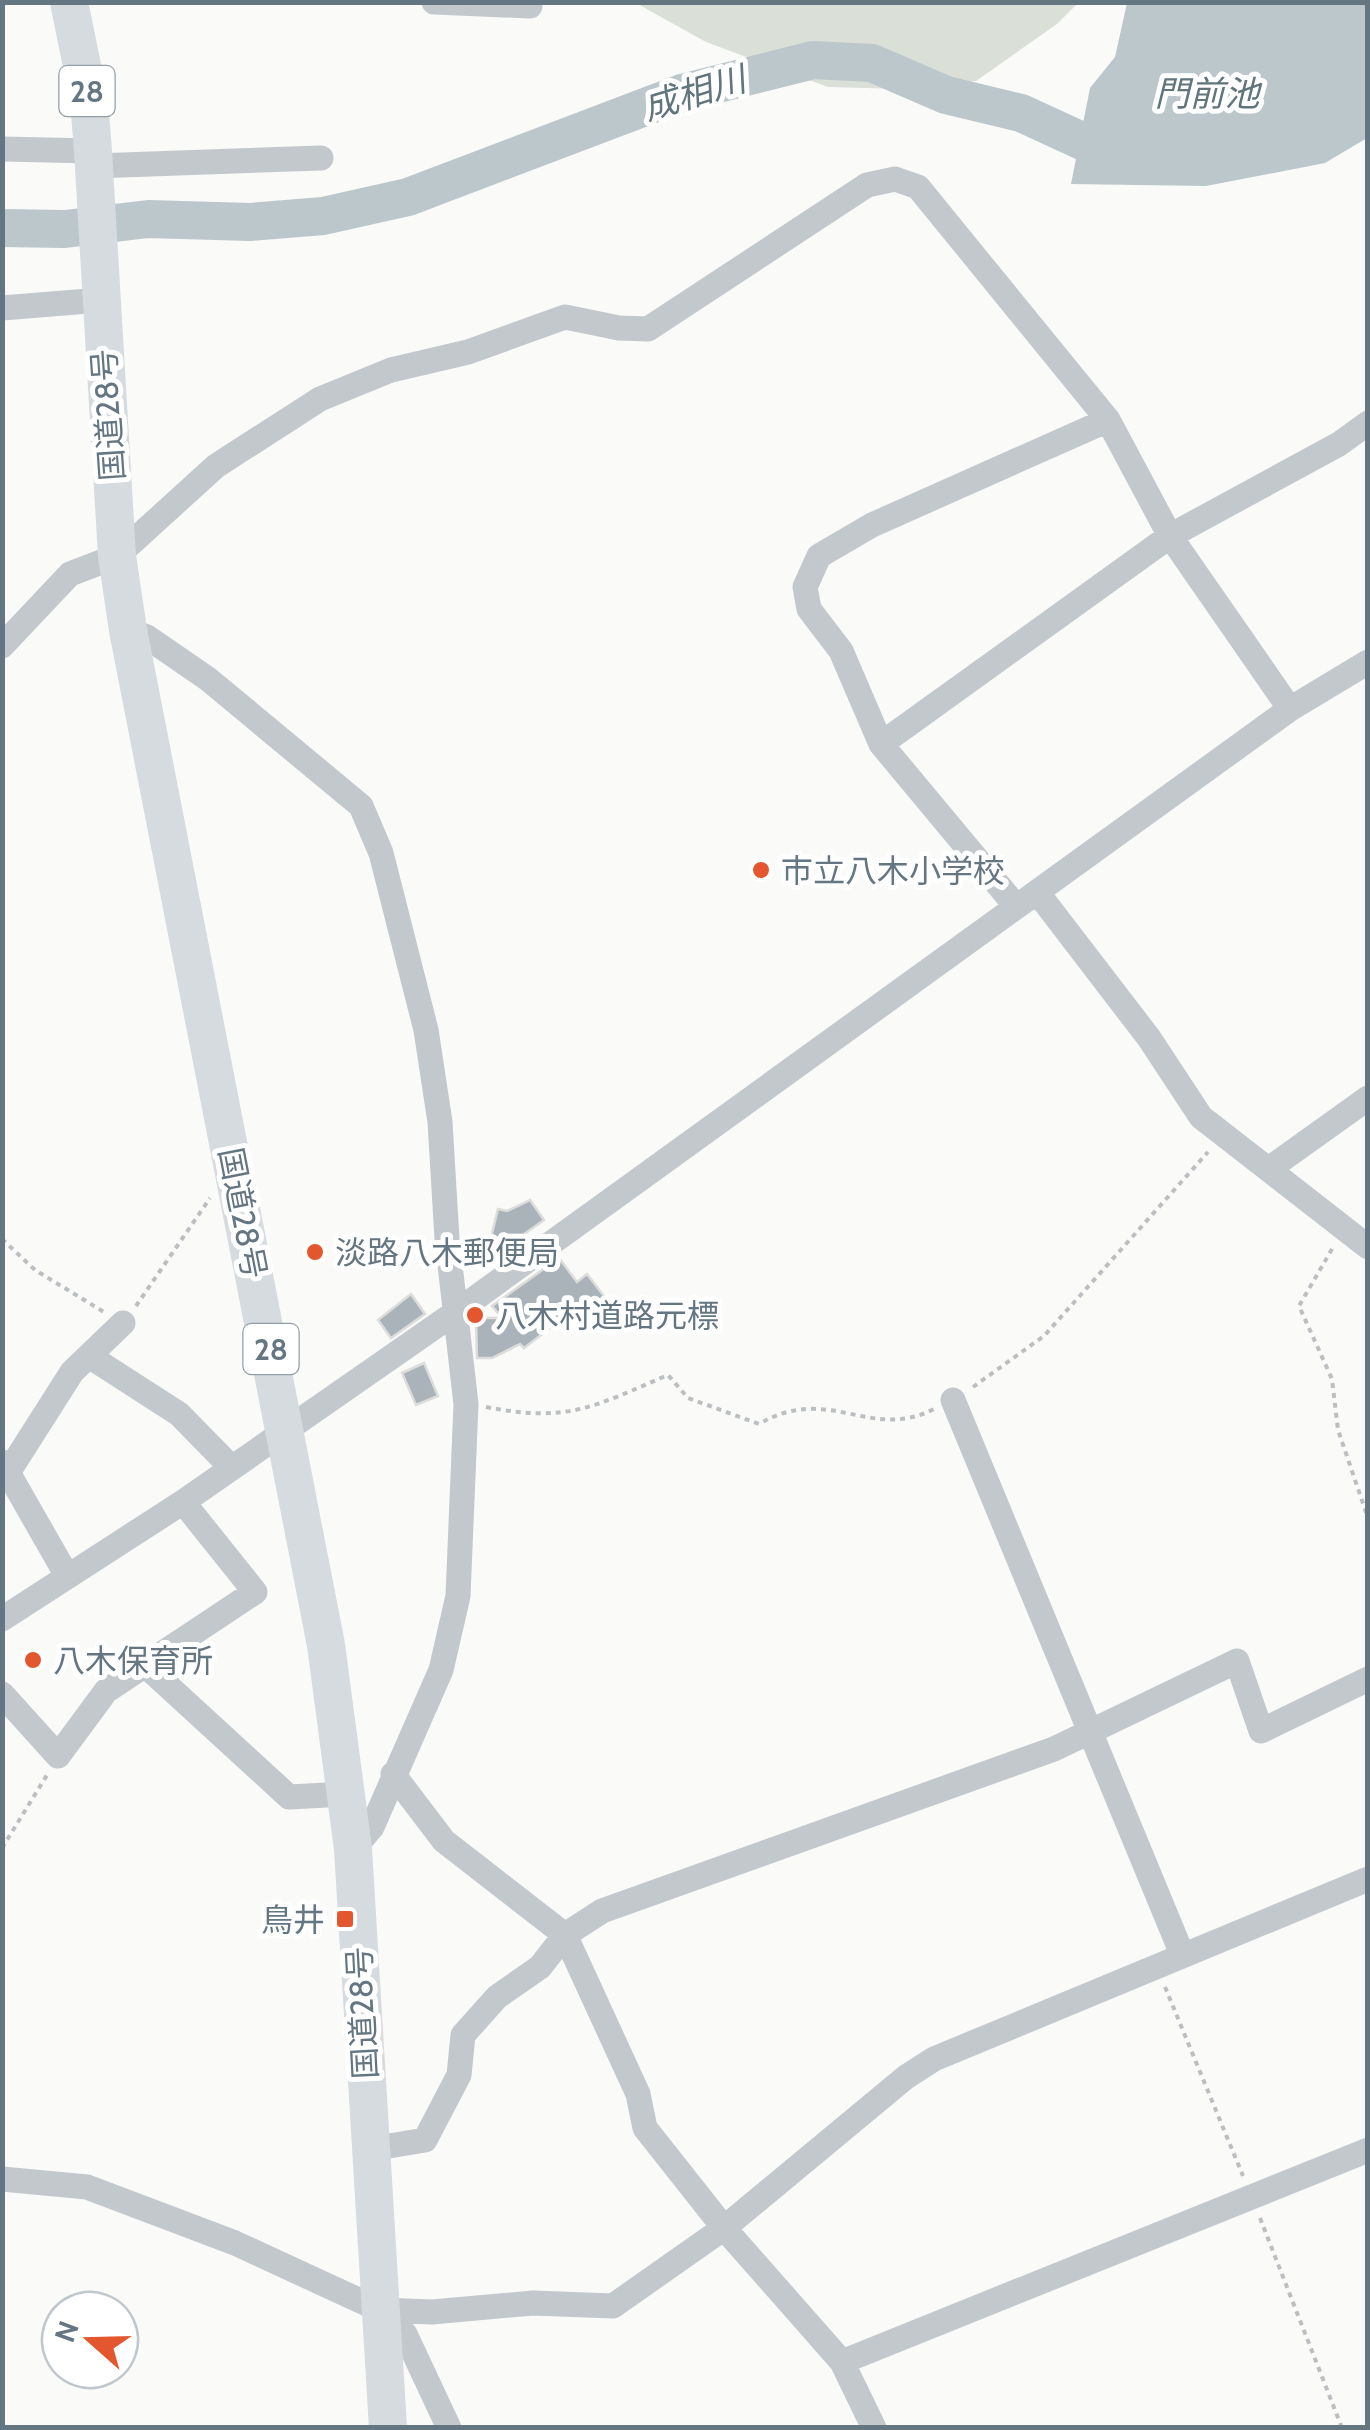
<svg xmlns="http://www.w3.org/2000/svg" width="1370" height="2430" viewBox="0 0 1370 2430" font-family="Cabin,'Noto Sans JP',sans-serif">
	<style>
		.green { fill: #dadfd7 }
		.water { fill: #bbc7cb }
		.lines { fill: none; stroke-linecap: round; stroke-linejoin: round }
		.river { stroke: #bbc7cb; stroke-width: 38 }
		.building { fill: #aab3b9; stroke: #dcdcda; stroke-width: 2.5 }
		.path { stroke: #bbbfc2; stroke-width: 4; stroke-dasharray: 5 5; stroke-linecap: butt }
		.minor { stroke: #c3c8cc; stroke-width: 25 }
		.highway { stroke: #d6dbdf; stroke-width: 38 }
		.poi-dot { fill: #e4572e; stroke: #fff; stroke-width: 4 }
		.labels { text-anchor: middle; dominant-baseline: central; stroke-width: 10; stroke-linejoin: round; paint-order: stroke }
		.shield { fill: #fff; stroke: #939fa8; stroke-width: 2.5 }
		.shield-label { font-size: 30px; font-weight: bold; fill: #657683 }
		.street-label { font-size: 32px; fill: #657683; stroke: #fff }
		.poi-label { font-size: 32px; fill: #657683; stroke: #fff; text-anchor: start }
		.water-label { font-size: 35px; font-style: italic; fill: #60757c; stroke: #fff }
	</style>
	<rect width="100%" height="100%" fill="#fafaf8"/>
	<path class="green" d="M636 3H1078L1057 24 976 81 904 89 828 87 706 42Z"/>
	<path class="water" d="M1127 3H1367V138L1325 163 1206 186 1071 184 1090 88 1115 57Z"/>
	<g class="lines">
		<path class="river" d="M2 228 65 229 148 219 250 222 323 216 408 197 682 93 813 60 872 63 946 95 1021 113 1095 147 1128 139"/>
	</g>
	<path class="building" d="M530 1200 544 1220 503 1249 489 1246 498 1209 507 1211Z
		M559 1258 577 1282 587 1274 610 1304 581 1325 571 1312 524 1348 520 1344 492 1358H477L476 1318H502L492 1306Z
		M411 1294 425 1314 391 1338 378 1320Z
		M424 1363 438 1396 416 1405 402 1373Z"/>
	<g class="lines">
		<path class="path" d="M2 1239 35 1270 104 1312
			M1332 1249 1299 1306 1332 1379 1338 1430 1368 1518
			M136 1306 210 1198
			M973 1387 1044 1336 1208 1152
			M486 1407C568 1423 593 1407 668 1375L688 1398 759 1424C829 1383 870 1442 934 1409
			M2 1848 47 1775
			M1165 1987 1243 2176
			M1260 2218 1342 2428"/>
		<path class="minor" d="M434 2 530 6
			M2 149 93 151
			M94 166 321 158
			M2 308 101 300
			M128 630 147 637 208 679 361 806 381 853 426 1030 440 1122 447 1239 466 1404 458 1596 441 1670 372 1827 353 1849
			M2 646 70 574 117 556 216 466 320 399 391 370 468 352 565 317 619 328 648 329 867 185 895 179 918 187 1108 420 1170 536 1290 709
			M881 744 1170 536 1339 444 1368 423
			M1037 892 1149 1038 1201 1117 1368 1247
			M1015 905 881 744 841 651 809 609 805 587 819 556 872 525 1108 420
			M1270 1168 1368 1098
			M89 1356 179 1414 231 1467
			M953 1400 1182 1954
			M2 1462 66 1574
			M9 1471 72 1372 123 1323
			M2 1619 183 1502 456 1312 1290 709 1368 662
			M145 1665 289 1797 346 1794
			M2 1694 58 1756 106 1691 255 1592 183 1502
			M393 1774 444 1841 565 1935 638 2094 645 2128 724 2228 842 2362 874 2428
			M371 2149 425 2140 459 2075 463 2035 497 1997 540 1967 565 1935 602 1911 1054 1749 1237 1661 1261 1731 1368 1679
			M2 2179 87 2187 235 2243 380 2310 405 2334 449 2428
			M380 2310 432 2312 533 2303 613 2306 724 2228 906 2077 934 2059 1368 1879
			M842 2362 1368 2150"/>
		<path class="highway" d="M69 2 89 100 93 151 117 556 128 630 326 1645 353 1849 388 2428"/>
	</g>
	<g class="poi-dot">
		<circle cx="761" cy="870" r="10"/>
		<circle cx="315" cy="1252" r="10"/>
		<circle cx="475" cy="1315" r="10"/>
		<circle cx="33" cy="1660" r="10"/>
		<rect x="335" y="1909" width="20" height="20" rx="5"/>
	</g>
	<g class="labels">
		<g class="shield">
			<rect x="59.5" y="66" width="55" height="50" rx="8"/>
			<rect x="243.5" y="1324" width="55" height="50" rx="8"/>
		</g>
		<g class="shield-label">
			<text x="87" y="91">28</text>
			<text x="271" y="1349">28</text>
		</g>
		<g class="street-label">
			<text transform="translate(108 415) rotate(-94)">国道28号</text>
			<text transform="translate(243 1213) rotate(79)">国道28号</text>
			<text transform="translate(362 2013) rotate(-93)">国道28号</text>
		</g>
		<g class="poi-label">
			<text x="781" y="870">市立八木小学校</text>
			<text x="335" y="1252">淡路八木郵便局</text>
			<text x="495" y="1315">八木村道路元標</text>
			<text x="53" y="1660">八木保育所</text>
			<text x="325" y="1919" text-anchor="end">鳥井</text>
		</g>
		<g class="water-label">
			<text transform="translate(694 93) rotate(-17)">成相川</text>
			<text x="1207" y="93">門前池</text>
		</g>
	</g>
	<rect width="1370" height="2430" fill="none" stroke="#657683" stroke-width="10"/>
	<g transform="translate(90 2340) rotate(290)"><circle r="48" fill="#ffffff" stroke="#c1c8cd" stroke-width="2.5"/>
	<path d="M0-8L18 38L0 25L-18 38Z" fill="#e4572e"/>
	<text y="-15" font-size="28" font-weight="bold" text-anchor="middle" fill="#657683">N</text>
	</g>
</svg>
